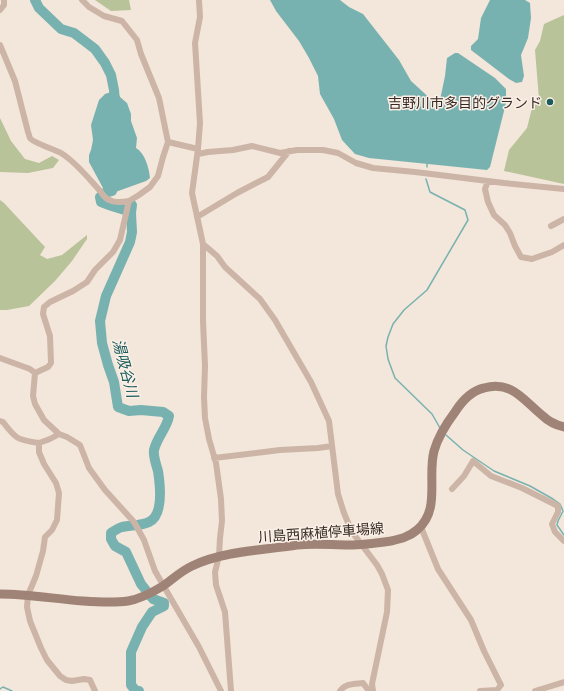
<svg xmlns="http://www.w3.org/2000/svg" width="564" height="691" viewBox="0 0 564 691" font-family="'Exo 2','Noto Sans JP',sans-serif">
	<style>
		.green { fill: #b8c399 }
		.water { fill: #78b2b0 }
		.lines { fill: none; stroke-linecap: round; stroke-linejoin: round }
		.stream { stroke: #78b2b0; stroke-width: 1.5 }
		.river { stroke: #78b2b0; stroke-width: 10 }
		.street { stroke: #ccb5a6; stroke-width: 6 }
		.secondary { stroke: #a08377; stroke-width: 9 }
		.poi-dot { fill: #1a5c5b; stroke: #fbf0e7; stroke-width: 1.5 }
		.labels { text-anchor: middle; dominant-baseline: central; stroke-width: 3; stroke-linejoin: round; paint-order: stroke }
		.poi-label { font-size: 14px; fill: #382b27; stroke: #fbf0e7; text-anchor: end }
		.street-label { font-size: 14px; fill: #382b27; stroke: #fbf0e7 }
		.water-label { font-size: 15px; font-style: italic; fill: #1a5c5b; stroke: #fbf0e7 }
	</style>
	<rect width="100%" height="100%" fill="#f3e6da"/>
	<path class="green" d="M95 0H129L131 10 111 11Z
		M564 15V184L504 171 509 150 527 128 533 104 539 99 535 50 540 41 544 24Z
		M0 118 11 141 25 159 39 163 52 156 59 160 53 168 28 173 0 172Z
		M0 200 4 203 45 247 40 255 47 259 62 255 87 235V239L72 261 55 281 29 306 7 310H0Z"/>
	<path class="water" d="M270 0H340L349 7 363 14 399 60 411 81 434 102 440 100 445 76 447 58 455 53H458L495 78 506 89V103L490 167 487 170 369 158 355 154 342 140 334 119 320 94 318 76 309 58 299 41 276 11Z
		M490 0H525L530 3 531 18 528 38 521 55 524 76 522 82 516 83 509 79 471 50V46L478 39 481 18Z
		M117 90 120 97 127 103 131 114V121L137 138 136 148C145 153 149 168 150 178L146 181 107 195 103 191V188L89 162V155L91 150 93 140 91 125 99 100 105 94Z"/>
	<g class="lines">
		<path class="stream" d="M427 167V164
			M426 179 430 192 465 210 468 220 427 290 404 310 393 324 388 337 386 346 388 359 395 378 432 414 440 428
			M446 435 463 450 494 471 530 486 553 499 560 504 563 511 558 521 557 525 564 535
			M0 689 3 687 12 691"/>
		<path class="river" d="M35 0 39 8 61 29 74 33 95 49 105 63 111 75 114 90 115 103
			M112 191 105 193 100 197 101 202C110 207 122 207 131 213
			M132 205 131 213 132 232 130 242 106 296 100 321 102 343 108 365 114 382 118 407 129 411 141 410 163 412 169 416C167 428 157 437 154 450 153 456 156 464 158 471 160 484 164 515 149 522 141 526 131 525 122 527 118 528 114 531 111 533V539L115 546 126 552 141 584 153 599 164 603V606L152 612 142 627 131 652V685L136 691H139"/>
		<path class="street" d="M199 0 200 17 195 43 200 123 198 149 192 193 203 244V321L205 366 204 397 205 418 209 439 216 463 221 499 222 521 220 538 219 556 215 572 216 585 225 612 231 691
			M0 10 4 5V0
			M0 45 15 81 28 132C29 134 29 136 30 138 33 143 54 149 61 153 76 162 89 179 101 192 107 203 118 203 129 201
			M168 142 198 149
			M198 154 208 152 233 150 252 146 280 153 297 150H323L338 153 356 163 373 168 415 172 504 183 564 189
			M488 181 485 189 488 202 494 215 505 225 510 233 515 246 521 257 532 259 552 252 564 245
			M197 217 237 193 268 177 289 151
			M551 226 564 219
			M203 244 217 256 225 267 260 299 275 320 311 382 329 421 338 494 344 513 352 532 377 565 382 574 388 590 387 612 372 684 373 691
			M0 358 30 369 35 373
			M35 373 48 367 51 363 50 336 43 314 44 307 50 302 73 291 87 282 95 270 113 252 120 240 129 201 139 195 150 187 158 176 163 157 168 142 159 98 141 54 137 40 122 21 104 16 89 7 82 0
			M35 373 33 396 35 404 44 420 59 434 67 437 80 445 89 468 105 490 134 522 144 540 155 571 199 647 221 691
			M0 421 3 422C16 439 17 440 39 443
			M59 434 50 439 39 443V452L44 464 56 483 59 493 57 520 52 530 45 537 43 551 36 576 28 595 27 607 30 621 41 648 47 660 60 676 66 680 72 681 84 679 90 680 95 691
			M214 458 280 450 318 448 332 446
			M452 489 464 476 473 461 491 476 522 488 558 506V512L552 524 555 532 564 541
			M421 527 438 569 471 620 484 651 501 685 497 690 480 691
			M340 691C346 683 355 684 363 683L369 691
			M535 691 564 682"/>
		<path class="secondary" d="M0 594C28 594 55 599 83 601 98 602 113 603 128 601 141 599 153 592 163 586 173 579 181 571 192 566 223 551 264 550 297 545 315 543 332 545 349 545 363 545 377 543 391 541 400 539 409 537 417 530 441 510 427 478 434 451 438 437 446 424 455 412 462 401 471 391 484 388 512 380 524 401 543 416 549 422 556 425 564 427"/>
	</g>
	<circle class="poi-dot" cx="550" cy="102" r="4"/>
	<g class="labels">
		<g class="poi-label">
			<text x="542" y="102">吉野川市多目的グランド</text>
		</g>
		<g class="street-label">
			<text transform="translate(321 532) rotate(-4)">川島西麻植停車場線</text>
		</g>
		<g class="water-label">
			<text transform="translate(126 368) rotate(75)">湯吸谷川</text>
		</g>
	</g>
</svg>
